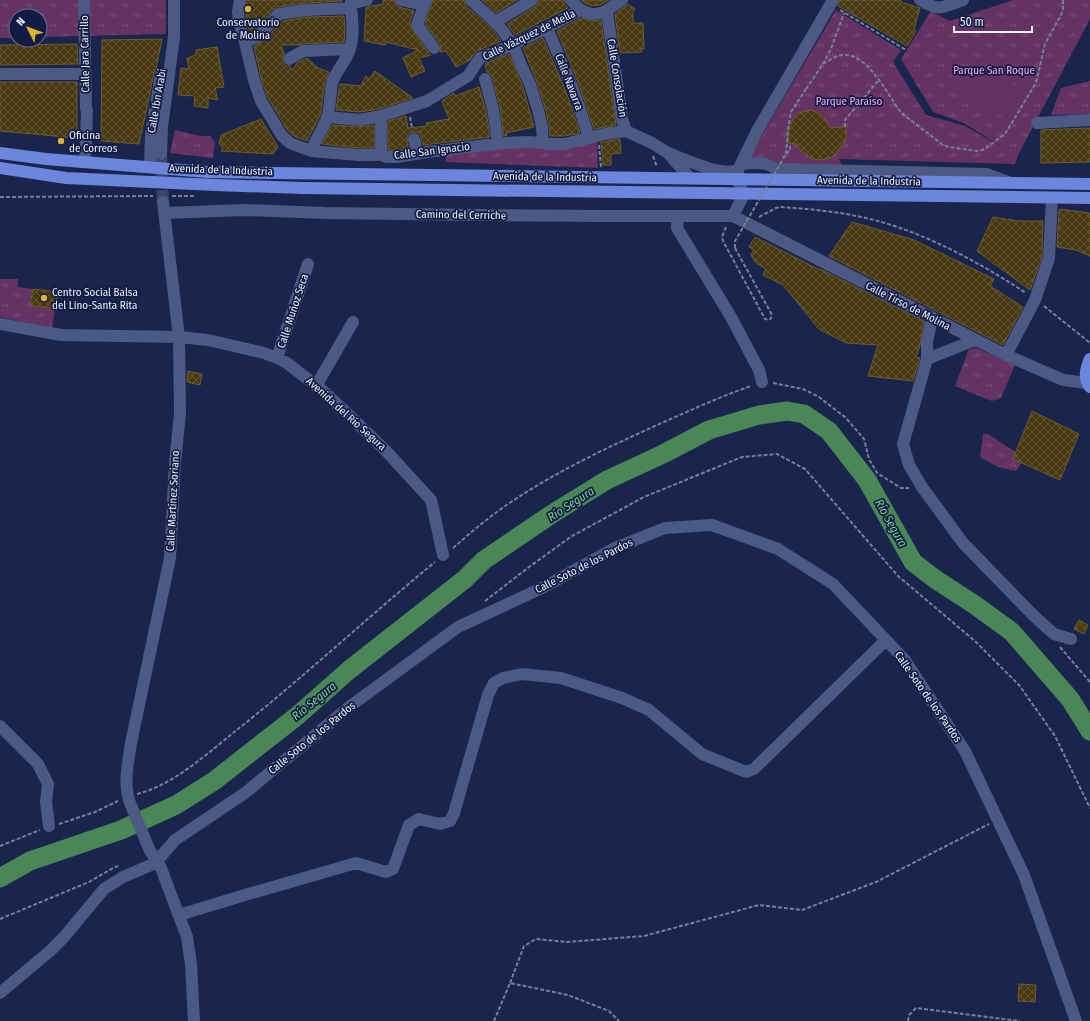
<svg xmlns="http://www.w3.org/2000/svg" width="1090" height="1021" viewBox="0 0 1090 1021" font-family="'Fira Sans Condensed',sans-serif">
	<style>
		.grass { fill: url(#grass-tufts) }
		.pitch { fill: #653362 }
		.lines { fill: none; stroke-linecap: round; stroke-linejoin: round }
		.river { stroke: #4a8757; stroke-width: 19 }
		.building { fill: url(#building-cross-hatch); stroke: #6f5c25 }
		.minor-tunnel { stroke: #3a4368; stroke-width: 12; stroke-dasharray: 12 6; stroke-linecap: butt }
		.path { stroke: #777f9b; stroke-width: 2; stroke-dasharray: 4 2; stroke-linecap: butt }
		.minor { stroke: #4b5983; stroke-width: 12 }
		.major { stroke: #6c86dd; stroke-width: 12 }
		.path-bridge { stroke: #777f9b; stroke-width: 2; stroke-dasharray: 4 2; stroke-linecap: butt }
		.poi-dot { fill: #dcb233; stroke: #111b43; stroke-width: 1.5 }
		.labels { text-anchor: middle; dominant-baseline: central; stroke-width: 3.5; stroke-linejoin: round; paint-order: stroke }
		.poi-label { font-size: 11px; fill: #ecf0fb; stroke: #111b43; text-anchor: start }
		.street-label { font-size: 11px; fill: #ecf0fb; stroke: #111b43 }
		.park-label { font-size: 11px; fill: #f9abf2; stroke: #111b43 }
		.water-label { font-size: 12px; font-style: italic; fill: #7fd591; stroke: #111b43 }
	</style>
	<defs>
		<pattern id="grass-tufts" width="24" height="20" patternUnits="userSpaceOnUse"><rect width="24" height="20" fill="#653362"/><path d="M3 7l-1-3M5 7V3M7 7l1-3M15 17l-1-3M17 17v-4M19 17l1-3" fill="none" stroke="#7b5179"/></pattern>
		<pattern id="building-cross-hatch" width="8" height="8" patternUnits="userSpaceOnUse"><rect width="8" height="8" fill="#473912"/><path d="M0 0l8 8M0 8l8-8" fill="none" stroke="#625635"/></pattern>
	</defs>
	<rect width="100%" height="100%" fill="#1a254e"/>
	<path class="grass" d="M0 0H166V34L40 37V16H16V38H0Z
		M1013 0H1090V19L1018 155 1015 164 839 159 843 167 784 166 768 158 749 157 836 10 901 50 893 62 926 115 965 126 1004 148 964 123 933 112 901 59 931 11 950 21Z
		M1090 81V114L1051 115 1061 88Z
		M175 130 200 136H210L215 142 213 158 170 153Z
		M597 139 598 168 445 162 446 156 507 146Z
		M0 279H18V287L33 289 30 305 55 309 52 328 0 317Z
		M977 348 1015 365 1001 398 992 401 955 386 969 349Z
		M983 434H988L1017 453 1022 462 1016 471 998 467 980 457Z"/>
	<path class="pitch" d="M975 62 1031 95 1015 124 959 90Z"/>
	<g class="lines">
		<path class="river" d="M0 878 30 861 121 830 176 805 214 781 297 716 349 670 465 579 484 560 555 512 607 480 663 454 709 430 759 415 787 411 804 414 829 431 867 480 913 562 935 579 975 605 1012 632 1070 699 1090 731"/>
	</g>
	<path class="building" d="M247 0H342V1L306 3 277 7 274 9 253 31 250 32 246 22V12Z
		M383 0H394L396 5 399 7 414 11 410 22V26L428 52 431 55 419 58 425 71 411 77 403 58 418 50 386 42 385 45 364 41 366 8 372 6 383 4Z
		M433 0H464L466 6 490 27 501 41 477 51 474 54 470 60 456 67 446 51 440 52 441 48 440 44 425 24Z
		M482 0H517L496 13Z
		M539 0H564L565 5 568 8 515 35 507 24 536 6 538 4Z
		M581 0H609L600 5 592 6 589 5Z
		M840 0H901V2L920 8 914 29 916 31 907 46 838 6Z
		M628 4 635 9 633 12V23H643L644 49H641L642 52 620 53 615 14Z
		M344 16 345 31 344 42 303 44 298 45H281L284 53 282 59V62L286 66H290L292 70 298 62 307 58 318 68 329 72 325 83 320 116 307 141 294 136 288 131 268 98 261 78 254 46 262 42 283 21 307 17Z
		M581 18 591 21 601 20 616 125 594 129 580 87 557 31Z
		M543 38 566 92 580 133 564 136H550L549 125 545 108 537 82 523 48Z
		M162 39 156 69 154 73 149 98 139 144 101 141 102 40Z
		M77 44 78 64 0 65V45Z
		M217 47 224 87 215 88 218 100 208 98V108L194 106 195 96 178 95 181 68 189 69 187 58 196 55V50Z
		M509 54 523 87 534 127 506 133 507 135 504 136 500 107 492 77 491 74 487 72 485 64Z
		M375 71 413 98 379 109 360 112 336 110 340 84 363 86 362 83 366 76 369 79Z
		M0 82H77V138L0 131Z
		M479 87 486 111 490 137 423 145 420 134 417 132H413L409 133 407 137 408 148 396 150H388V121L406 116 408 128 427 126 426 123 449 119 442 101 454 93 455 96Z
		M811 110 818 113 824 117 830 128 846 127V138L842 146 837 152 832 157 825 159 818 160 811 158 799 149 797 144 788 143 789 132 790 126 793 120 797 115 803 112Z
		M261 119 278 147 273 154 221 151 223 148 219 144 221 135Z
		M332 125 359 127 374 125V148H359L322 144Z
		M1090 128V162L1041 163V130Z
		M620 139 621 153 611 154V165H603L601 142Z
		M1060 209 1090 213V256L1076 250 1057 247 1059 210Z
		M993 217 1018 221H1043L1042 257 1030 290 977 251Z
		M852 222 914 240 994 279 990 286 1023 307 1003 345 829 256Z
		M755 237 820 270V269L924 321 920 345 916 357 920 358 913 381 868 376 878 345 846 343 819 329 783 285 763 275 766 269 756 263 751 255 754 250 749 247Z
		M33 289 58 292 55 309 30 305Z
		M188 371 202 374 200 385 187 382Z
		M1032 411 1079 434 1060 480 1013 459Z
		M1079 620 1088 625 1084 634 1074 629Z
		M1019 984 1036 985 1035 1002 1018 1001Z"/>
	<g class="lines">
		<path class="minor-tunnel" d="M161 154 163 202"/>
		<path class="path" d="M840 10 906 50
			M823 64C829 60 836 56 843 55 867 53 887 93 899 110L904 115 943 145 949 147 977 151 982 150 986 148 1005 134 1034 86 1037 79 1045 44 1063 11V0
			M806 89 823 64 831 49 844 13
			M410 117 412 128
			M845 127V120L878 81
			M599 145 601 167
			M786 154 790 150V144
			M653 156 657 167
			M172 196H195
			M0 197 153 196
			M759 217 776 208 780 207C812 209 843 212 874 220 928 234 980 263 1026 293
			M726 227 722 237 723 241 764 317 765 319 769 320C772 318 772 316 771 313L735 248
			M1044 306 1090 343
			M773 383 803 389 819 397 846 418 864 439 869 459 877 473 901 488H909
			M453 548C470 533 489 517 508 504 557 471 610 446 664 422 693 409 722 396 751 386
			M485 601 529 567 572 536 644 497 742 457 777 454 805 469 898 576 976 642 1019 685 1055 736 1090 808
			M1060 647 1090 682
			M137 794C174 785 209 752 238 729 306 675 369 616 435 562
			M59 824 95 812 118 801
			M0 846 40 830
			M0 919 89 882 115 867 119 866
			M510 983 524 946 536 939 567 942 644 936 759 905 802 910 876 882 989 824
			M494 1021 510 983 568 995 609 1011 619 1021
			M908 1021 909 1015 916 1008 1020 1021"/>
		<path class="minor" d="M84 0 86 109
			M240 0 238 12 239 23 245 42 254 80 261 101 282 136 290 143 311 151 359 155H381L386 157H397L427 152 505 143 528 142 543 143 548 144H565L604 134 626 131
			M401 0 424 5
			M426 0 417 25 434 48
			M471 0 495 22 503 31 514 47 521 65 530 84 538 110 542 127 543 143
			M571 0C574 3 577 7 580 9 595 21 610 9 622 0
			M920 0C939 12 944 7 963 0
			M351 3 367 0
			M607 11 622 119 626 131 652 143 668 153 690 178
			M495 22 532 0
			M547 28 573 89 589 137
			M245 42 257 37 279 14 306 10 351 8
			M289 59 303 51 350 49
			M0 74H85
			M485 79 493 109 498 143
			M327 117 360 120 381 116 427 101 468 76 480 58 512 45 547 28 580 10
			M1037 123 1090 120
			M414 139 417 153
			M311 151C315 141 324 127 327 118 330 108 330 95 332 84 335 71 346 62 350 49 355 33 351 16 351 0
			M668 153C685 159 721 177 738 170L757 131 833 0
			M161 154 162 127 174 37V0
			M381 155V116
			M85 162 87 111
			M742 164C756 163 770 160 780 174
			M150 167 151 134 161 74
			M776 169 986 174 1008 182
			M163 202 179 337 180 413 175 463 170 558 131 743C128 764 123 783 130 803L150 851 157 861 161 868 187 937 191 964 194 1021
			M164 213 244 210 325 213 480 215 600 216H733
			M678 216 677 228 731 317 759 370 762 382
			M733 216 1006 355 1063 380 1087 383
			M733 216 744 194 737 179 738 171
			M932 318 927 342V359L903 444 909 465 922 487 963 543 1034 616 1054 634 1071 639
			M0 324 61 335 179 337 208 340 264 353 277 358 287 363 323 391 353 419 387 452 431 500 432 504 443 555
			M1006 355 1035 300 1049 258 1052 198
			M277 358 308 264
			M927 359 975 340
			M316 386 353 322
			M0 726 38 764 48 784 46 802 49 826
			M179 915 245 895 356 863 386 872 393 869 409 825 419 819 440 824 450 821 454 813 488 695 494 683 503 678 522 674 561 678 622 698 649 710 702 754 746 772 754 769 886 640
			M0 993 50 951 64 937 104 889 123 877 151 865 157 861 175 840 245 793 349 707 458 627 544 587 615 548 665 528 712 525 778 549 833 584 904 659 965 751 1024 875 1076 1021"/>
		<path class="major" d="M0 153 46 159 207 172 1090 184
			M0 168 66 178 216 185 303 188 1090 198
			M1090 359C1086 368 1083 378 1090 387"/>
		<path class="path-bridge" d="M735 248V241L786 154 788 129 791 112 806 89"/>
	</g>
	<g class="poi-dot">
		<circle cx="248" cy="9" r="4"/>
		<circle cx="61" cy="141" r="4"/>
		<circle cx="44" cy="298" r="4"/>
	</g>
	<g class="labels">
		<g class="poi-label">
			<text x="248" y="22" text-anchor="middle">Conservatorio<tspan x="248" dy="13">de Molina</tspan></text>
			<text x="69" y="135">Oficina<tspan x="69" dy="13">de Correos</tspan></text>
			<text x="52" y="292">Centro Social Balsa<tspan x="52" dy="13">del Lino-Santa Rita</tspan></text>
		</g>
		<g class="street-label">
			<text transform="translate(529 35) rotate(-26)">Calle Vázquez de Mella</text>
			<text transform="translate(85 54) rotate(-91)">Calle Jara Carrillo</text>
			<text transform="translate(617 78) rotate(81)">Calle Consolación</text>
			<text transform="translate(569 82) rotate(69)">Calle Navarra</text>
			<text transform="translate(157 101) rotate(-80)">Calle Ibn Arabi</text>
			<text transform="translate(432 151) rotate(-7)">Calle San Ignacio</text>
			<text transform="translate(221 170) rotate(2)">Avenida de la Industria</text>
			<text transform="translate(545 177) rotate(1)">Avenida de la Industria</text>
			<text transform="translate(869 181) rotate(1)">Avenida de la Industria</text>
			<text transform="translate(461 215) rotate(1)">Camino del Cerriche</text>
			<text transform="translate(908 306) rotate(27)">Calle Tirso de Molina</text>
			<text transform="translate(293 311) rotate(-72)">Calle Muñoz Seca</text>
			<text transform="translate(346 414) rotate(42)">Avenida del Río Segura</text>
			<text transform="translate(173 501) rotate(-87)">Calle Martínez Soriano</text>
			<text transform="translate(584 566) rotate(-27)">Calle Soto de los Pardos</text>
			<text transform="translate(928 697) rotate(55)">Calle Soto de los Pardos</text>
			<text transform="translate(312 738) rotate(-39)">Calle Soto de los Pardos</text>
		</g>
		<g class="park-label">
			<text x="994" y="70">Parque San Roque</text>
			<text x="849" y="101">Parque Paraíso</text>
		</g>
		<g class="water-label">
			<text transform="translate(571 504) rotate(-33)">Río Segura</text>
			<text transform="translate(891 523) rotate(61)">Río Segura</text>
			<text transform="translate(314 701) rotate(-39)">Río Segura</text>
		</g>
	</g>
	<g transform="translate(28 28) rotate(312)"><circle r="19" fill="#111b43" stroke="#69708d"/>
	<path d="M0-3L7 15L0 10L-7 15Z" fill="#dcb233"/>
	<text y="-6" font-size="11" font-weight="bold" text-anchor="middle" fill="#ecf0fb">N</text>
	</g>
	<path d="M954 26v6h78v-6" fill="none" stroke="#ecf0fb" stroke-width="2"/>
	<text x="960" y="26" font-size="12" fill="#ecf0fb" stroke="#111b43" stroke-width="3" paint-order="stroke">50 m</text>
</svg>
